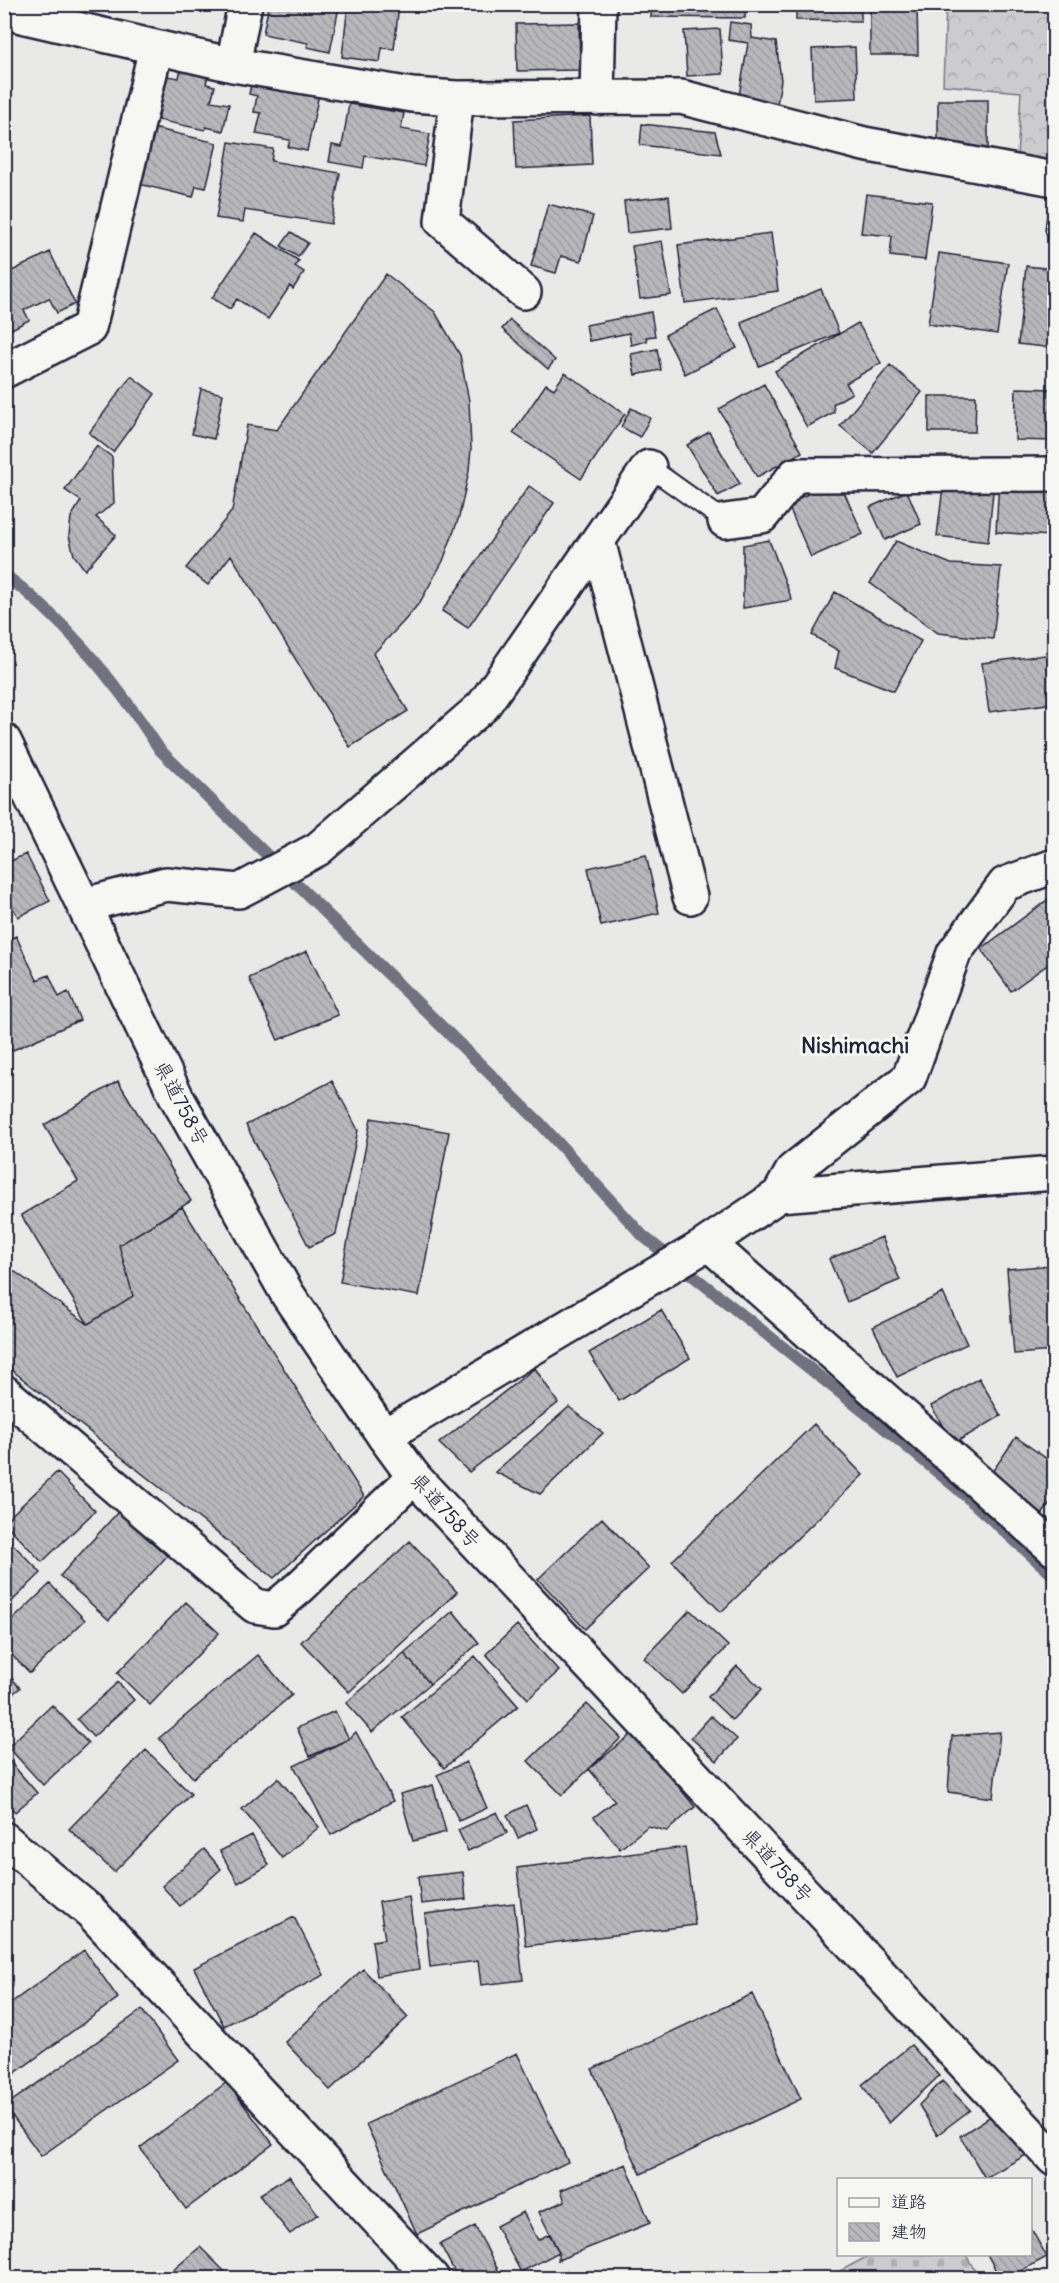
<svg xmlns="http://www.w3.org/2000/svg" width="1059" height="2283" viewBox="0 0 1059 2283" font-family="Delius,'Klee One',sans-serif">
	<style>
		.forest { fill: url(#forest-crowns); stroke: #777784; stroke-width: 1.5 }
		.cemetery { fill: url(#cemetery-stones); stroke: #777784; stroke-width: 1.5 }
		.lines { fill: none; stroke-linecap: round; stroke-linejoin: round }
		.stream { stroke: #71717f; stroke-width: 12 }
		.building { fill: url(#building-back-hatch); stroke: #22223b; stroke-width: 1.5 }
		.service-casing { stroke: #22223b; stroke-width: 22 }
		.minor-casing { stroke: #22223b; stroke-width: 38 }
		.secondary-casing { stroke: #22223b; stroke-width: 38 }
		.service { stroke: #f6f6f2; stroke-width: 18 }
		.minor { stroke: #f6f6f2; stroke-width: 33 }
		.secondary { stroke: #f6f6f2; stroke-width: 33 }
		.labels { text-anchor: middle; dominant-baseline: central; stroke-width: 6; stroke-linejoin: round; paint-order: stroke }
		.street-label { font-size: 20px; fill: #22223b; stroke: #f6f6f2 }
		.quarter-label { font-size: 22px; font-weight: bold; fill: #22223b; stroke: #f6f6f2 }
	</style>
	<defs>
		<pattern id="forest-crowns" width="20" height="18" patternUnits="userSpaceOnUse" patternTransform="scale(1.5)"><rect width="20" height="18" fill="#ccccce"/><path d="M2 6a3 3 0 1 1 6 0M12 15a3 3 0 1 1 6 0" fill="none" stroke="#afafb2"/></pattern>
		<pattern id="cemetery-stones" width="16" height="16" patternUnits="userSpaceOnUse" patternTransform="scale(1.5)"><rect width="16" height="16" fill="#ccccce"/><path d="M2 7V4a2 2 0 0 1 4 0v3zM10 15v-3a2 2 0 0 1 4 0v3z" fill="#afafb2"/></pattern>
		<pattern id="building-back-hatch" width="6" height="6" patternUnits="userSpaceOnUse" patternTransform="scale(1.5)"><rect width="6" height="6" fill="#b8b8bc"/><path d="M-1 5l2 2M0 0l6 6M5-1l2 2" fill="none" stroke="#9e9ea2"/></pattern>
	</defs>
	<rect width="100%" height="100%" fill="#e9e9e7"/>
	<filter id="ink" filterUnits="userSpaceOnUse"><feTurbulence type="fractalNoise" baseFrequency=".0167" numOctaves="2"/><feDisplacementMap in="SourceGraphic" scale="12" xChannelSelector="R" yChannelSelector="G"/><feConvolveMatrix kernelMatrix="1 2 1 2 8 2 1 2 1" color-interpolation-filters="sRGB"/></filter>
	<g filter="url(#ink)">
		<path class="forest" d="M946 5H1054V165L1017 158 1021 92 943 85Z"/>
		<path class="cemetery" d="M872 2254 966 2255 979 2278H827Z"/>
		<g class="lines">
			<path class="stream" d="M4 574C67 621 118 685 160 750L540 1123 643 1236 882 1426 959 1490 1054 1576"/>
		</g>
		<path class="building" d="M269 4H327L339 7 330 52 307 47 308 43 263 34Z
			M348 4H399L394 49 382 48 380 62 342 57Z
			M651 4H746L745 18 651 17Z
			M796 4H861V21L796 20Z
			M870 4H917L918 55H870Z
			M730 22 751 25 752 38 776 42 781 80 776 111 738 102 748 43 728 40Z
			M579 23 580 70 517 71 516 24Z
			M720 29 723 74 687 76 684 31Z
			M855 47 857 98 814 100 812 49Z
			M181 68 208 74 206 84 215 86 211 101 229 104 223 131 206 127 205 130 158 120 167 76 179 78Z
			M252 80 319 94 307 151 288 147 290 140 256 134 261 113 254 112 257 96 249 94Z
			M938 100H988V153L938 152Z
			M349 104 404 113 401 129 430 134 424 166 365 156 363 168 329 162 332 145 342 147Z
			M590 116 592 165 516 169 514 120Z
			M642 124 715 132 721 154 640 145Z
			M153 128 217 143 206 188 196 186 193 197 139 184Z
			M229 142 273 149 271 161 340 173 331 224 245 210 243 222 216 218Z
			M1050 193 1054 194V254L1045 230Z
			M866 194 932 202 925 260 890 256 892 236 861 233Z
			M669 196 672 228 627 233 624 201Z
			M548 204 593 216 581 261 561 256 556 273 531 266Z
			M291 232 308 243 298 257 281 246Z
			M256 233 299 261 295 266 304 272 293 289 290 286 268 319 237 299 230 309 212 298Z
			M771 233 778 291 685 303 678 245Z
			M662 241 671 295 640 299 632 246Z
			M50 252 75 304 57 313 49 298 24 310 29 320 4 333V275Z
			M939 253 1008 263 997 334 928 324Z
			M1026 266 1054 269V348L1018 344Z
			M386 274 435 312 460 355 469 401 471 448 469 471 459 517 443 561 420 602 405 620 373 654 408 711 350 747 231 555 208 585 186 568 232 511 247 425 277 430Z
			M821 289 839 333 759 366 741 322Z
			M717 309 737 348 685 374 665 335Z
			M651 312 655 336 646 337 647 341 631 345 629 333 589 341 586 325Z
			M510 320 555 360 548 369 502 329Z
			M858 323 881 363 846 383 852 393 833 404 834 412 807 427 775 371Z
			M657 349 661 370 635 375 631 354Z
			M890 365 922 392 873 453 840 426Z
			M565 373 625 414 581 479 513 433 546 384 554 389Z
			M131 376 155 394 113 452 89 433Z
			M764 384 802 452 757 477 719 409Z
			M1016 388 1054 389V441L1015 440Z
			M201 389 223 394 214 439 192 434Z
			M929 396H976L975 432H929Z
			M631 408 650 418 640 437 621 427Z
			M709 432 740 484 718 496 687 445Z
			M97 446 112 457 114 503 96 517 116 535 85 570 74 555 69 536 71 517 81 501 65 490Z
			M999 480 1053 485 1049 536 996 532Z
			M839 481 863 534 811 557 787 503Z
			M529 486 554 503 468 628 442 611Z
			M943 487 993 492 988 542 937 536Z
			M907 491 921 524 885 540 870 507Z
			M769 540 792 600 743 608V545Z
			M896 541 951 564 1001 567 993 639 938 633 870 583Z
			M835 592 921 641 894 691 835 668 839 651 812 635Z
			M1053 654 1054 703 989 712 982 663Z
			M26 854 50 901 18 917 4 891V864Z
			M646 855 659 913 601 926 588 868Z
			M1054 895V960L1011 991 981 949Z
			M16 936 37 980 49 975 59 997 68 992 80 1020 4 1054V942Z
			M307 951 338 1015 278 1040 249 978Z
			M118 1081 191 1201 119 1245 133 1296 88 1324 21 1215 78 1181 44 1125Z
			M332 1081 358 1130 336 1234 309 1247 246 1125Z
			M371 1118 449 1132 419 1296 340 1282Z
			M182 1207 364 1496 274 1578 4 1364V1264L88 1324 133 1296 119 1245Z
			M882 1237 900 1280 847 1302 829 1259Z
			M1054 1265V1351L1014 1354 1007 1269Z
			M943 1293 967 1344 897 1377 873 1327Z
			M661 1310 690 1358 619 1401 589 1353Z
			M535 1368 558 1403 469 1472 439 1443Z
			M979 1378 1001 1416 953 1444 931 1406Z
			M569 1407 603 1433 540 1494 495 1472Z
			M814 1424 863 1475 721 1612 672 1561Z
			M1016 1437 1054 1464V1497L1042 1515 988 1478Z
			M57 1472 95 1511 42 1562 4 1522Z
			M118 1512 167 1556 109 1620 60 1576Z
			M602 1518 649 1568 585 1629 538 1579Z
			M4 1535 41 1573 4 1609Z
			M410 1541 457 1592 349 1692 301 1642Z
			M50 1584 85 1620 30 1673 4 1647V1628Z
			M186 1602 219 1633 150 1705 117 1673Z
			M690 1610 728 1646 682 1694 644 1658Z
			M453 1611 479 1643 430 1684 404 1653Z
			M517 1625 559 1671 528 1699 486 1654Z
			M404 1653 430 1684 372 1732 346 1703Z
			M258 1655 292 1695 193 1778 159 1738Z
			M475 1656 518 1706 444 1768 402 1717Z
			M737 1666 762 1689 732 1720 708 1697Z
			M4 1669 20 1688 4 1701Z
			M118 1682 134 1700 93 1737 77 1719Z
			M587 1704 621 1738 562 1795 528 1761Z
			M52 1705 88 1743 43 1785 8 1747Z
			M335 1711 349 1739 310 1756 297 1728Z
			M711 1716 737 1739 717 1761 691 1738Z
			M356 1732 393 1801 331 1835 294 1766 349 1739Z
			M634 1732 695 1807 667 1831 648 1826 620 1849 594 1817 615 1801 589 1769Z
			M1000 1732 993 1798 948 1792 952 1736Z
			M146 1750 191 1794 114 1872 69 1829Z
			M6 1757 37 1793 15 1812 4 1800Z
			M466 1762 487 1808 459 1821 437 1775Z
			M278 1778 319 1827 282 1858 242 1809Z
			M433 1785 446 1832 413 1841 400 1794Z
			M526 1805 537 1829 518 1838 507 1815Z
			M497 1812 507 1833 468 1851 458 1830Z
			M252 1835 269 1865 238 1883 220 1851Z
			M685 1847 695 1925 526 1946 517 1868Z
			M204 1849 221 1869 180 1906 162 1886Z
			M463 1872 466 1899 421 1904 418 1877Z
			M409 1897 419 1969 377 1976 372 1941 385 1939 379 1902Z
			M514 1903 523 1980 481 1985 478 1961 430 1967 425 1914Z
			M294 1917 324 1975 224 2026 194 1968Z
			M84 1950 118 1998 4 2081V2008Z
			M363 1969 408 2017 330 2090 285 2042Z
			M752 1994 801 2099 641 2174 592 2069Z
			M142 2010 178 2060 41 2156 5 2106Z
			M911 2045 939 2076 889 2123 862 2085Z
			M517 2053 568 2162 417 2234 366 2124Z
			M942 2081 970 2110 937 2135 919 2105Z
			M227 2082 273 2144 186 2209 140 2148Z
			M994 2114 1026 2155 985 2178 960 2136Z
			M626 2164 650 2223 558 2260 559 2252 539 2212 565 2201 561 2190Z
			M289 2176 318 2214 290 2234 259 2195Z
			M523 2212 538 2240 549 2234 559 2252 521 2272 496 2226Z
			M475 2226 499 2272 486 2278H458L440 2244Z
			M1030 2227 1047 2257 1007 2278H1000L987 2254H1030Z
			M200 2247 231 2278H164Z
			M567 2270 571 2278H551Z"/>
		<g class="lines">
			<defs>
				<path id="service" d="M649 467 725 521"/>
				<path id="minor" d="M4 12 233 65 412 95 457 98 681 97 864 144 1054 179
					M233 65 245 4
					M457 98 442 221 524 292
					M597 98 599 4
					M4 371 89 328 156 48
					M725 521 762 516 795 475 1054 474
					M598 541 690 897
					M84 905 166 884 239 891 318 849 483 706 649 467
					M779 1195 793 1170 909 1078 954 953 1005 884 1054 866
					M708 1243 1054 1549
					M4 1392 255 1606 274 1609 300 1587 414 1477
					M384 1436 702 1247 779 1195 1054 1173
					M4 1839 91 1912 432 2278"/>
				<path id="secondary" d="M4 741 177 1098 288 1295 384 1436 414 1477 538 1610 1054 2159"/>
			</defs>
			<use href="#service" class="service-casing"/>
			<use href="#minor" class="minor-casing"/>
			<use href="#secondary" class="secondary-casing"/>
			<use href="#service" class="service"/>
			<use href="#minor" class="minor"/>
			<use href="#secondary" class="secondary"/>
		</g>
	</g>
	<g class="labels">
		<g class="street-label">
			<text transform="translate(182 1103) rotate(62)">県道758号</text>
			<text transform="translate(446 1510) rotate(48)">県道758号</text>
			<text transform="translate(778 1865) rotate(47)">県道758号</text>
		</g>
		<g class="quarter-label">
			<text x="855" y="1045">Nishimachi</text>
		</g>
	</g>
	<rect width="1059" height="2283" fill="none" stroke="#f6f6f2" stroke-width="24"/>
	<rect x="12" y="12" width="1035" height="2259" fill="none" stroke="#22223b" stroke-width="2" filter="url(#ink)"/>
	<rect x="837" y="2178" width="195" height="78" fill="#f6f6f2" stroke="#a1a1a9" stroke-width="1.5"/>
	<rect x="849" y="2198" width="30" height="9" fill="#f6f6f2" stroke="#a1a1a9" stroke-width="1.5"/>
	<text x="891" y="2208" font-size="18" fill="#22223b">道路</text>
	<rect x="849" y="2223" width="30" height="18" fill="url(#building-back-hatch)" stroke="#a1a1a9" stroke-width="1.5"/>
	<text x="891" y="2238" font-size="18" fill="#22223b">建物</text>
</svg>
